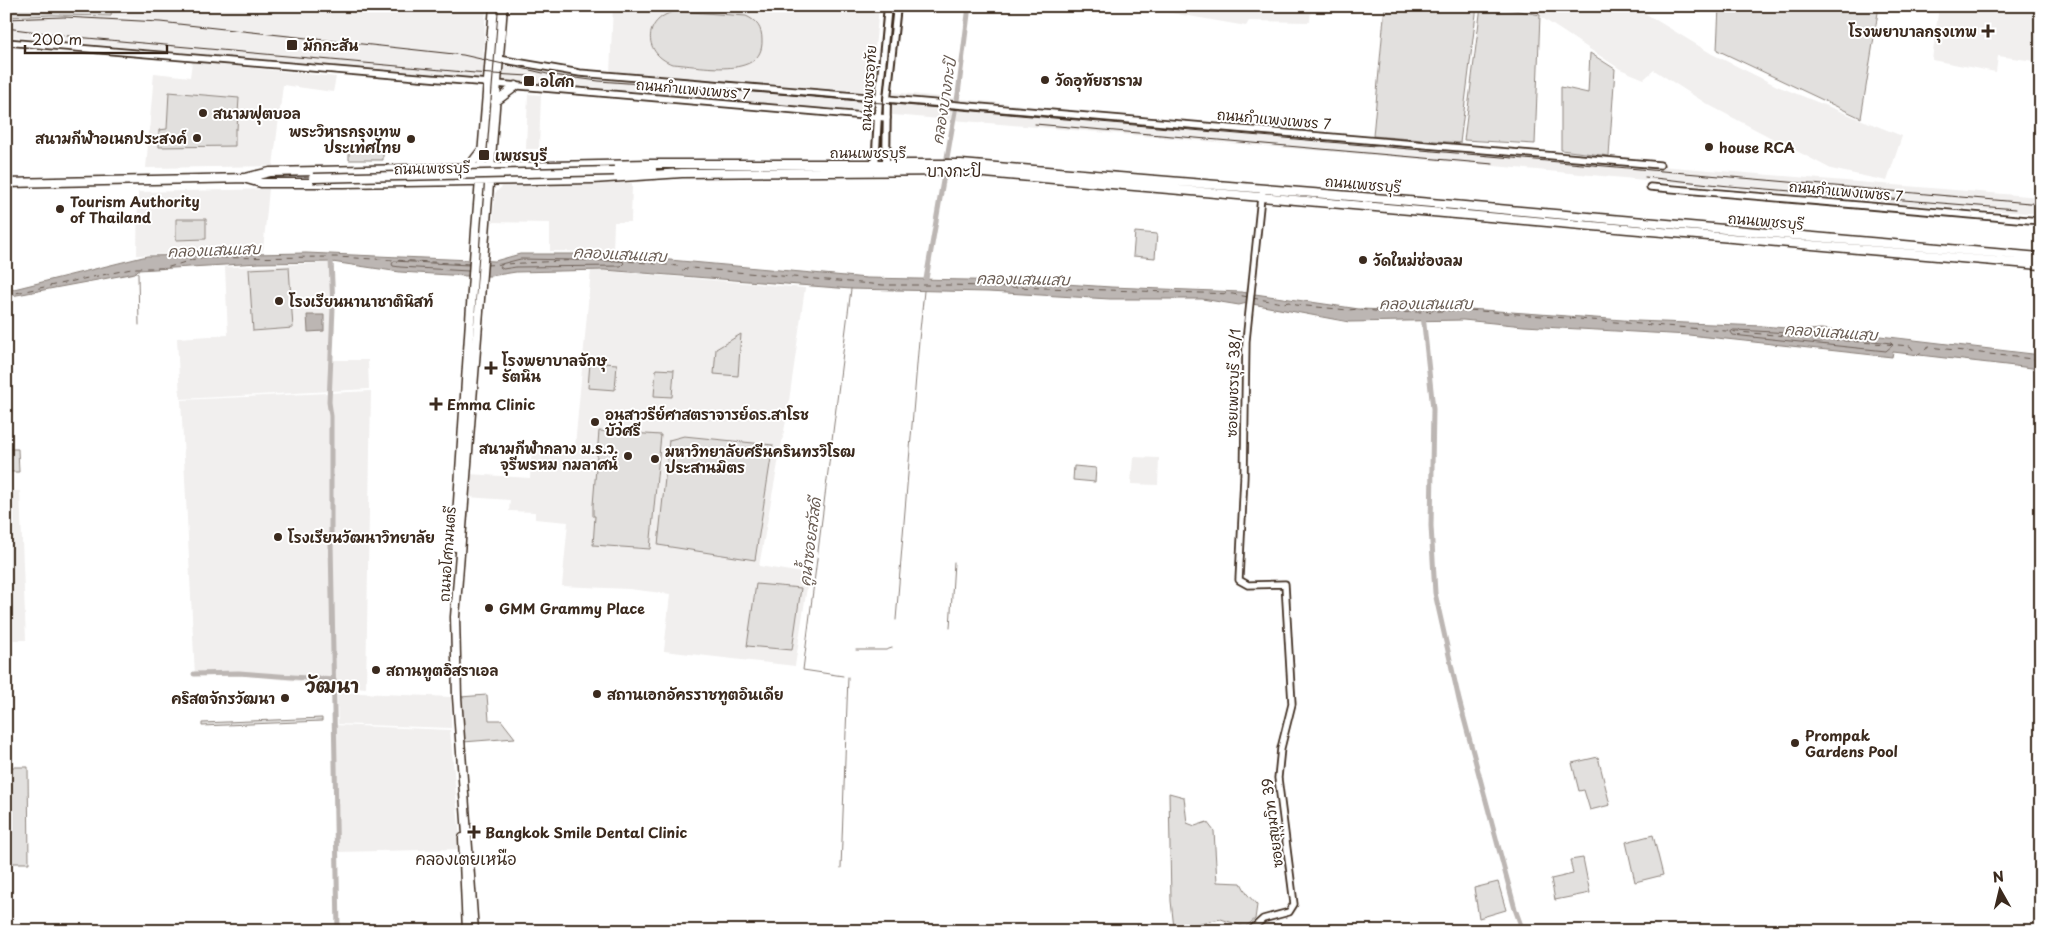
<svg xmlns="http://www.w3.org/2000/svg" width="2047" height="937" viewBox="0 0 2047 937" font-family="'Playpen Sans','Playpen Sans Thai',sans-serif">
	<style>
		.built { fill: #f1efee }
		.green { fill: #e2e0de; stroke: #8e857e }
		.water { fill: #bcb6b3; stroke: #887e77 }
		.lines { fill: none; stroke-linecap: round; stroke-linejoin: round }
		.shore { stroke: #6f625a; stroke-width: 1 }
		.stream { stroke: #887e77; stroke-width: 1 }
		.canal { stroke: #bcb6b3; stroke-width: 5 }
		.ferry { stroke: #685b52; stroke-width: 1; stroke-dasharray: 6 5; stroke-linecap: butt }
		.tertiary-casing { stroke: #3b2a1e; stroke-width: 9 }
		.secondary-casing { stroke: #3b2a1e; stroke-width: 10 }
		.primary-casing { stroke: #3b2a1e; stroke-width: 11 }
		.tertiary { stroke: #fff; stroke-width: 5.5 }
		.secondary { stroke: #fff; stroke-width: 6 }
		.primary { stroke: #fff; stroke-width: 8 }
		.rail { stroke: #3b2a1e; stroke-width: 1 }
		.primary-bridge-casing { stroke: #3b2a1e; stroke-width: 11; stroke-linecap: butt }
		.primary-bridge { stroke: #fff; stroke-width: 8 }
		.poi-dot { fill: #3b2a1e; stroke: #fff; stroke-width: 2 }
		.labels { text-anchor: middle; dominant-baseline: central; stroke-width: 4; stroke-linejoin: round; paint-order: stroke }
		.poi-label { font-size: 14px; font-weight: bold; fill: #3b2a1e; stroke: #fff; text-anchor: start }
		.street-label { font-size: 14px; fill: #3b2a1e; stroke: #fff }
		.water-label { font-size: 15px; font-style: italic; fill: #685b52; stroke: #fff }
		.quarter-label { font-size: 16px; fill: #3b2a1e; stroke: #fff }
		.district-label { font-size: 19px; font-weight: bold; fill: #3b2a1e; stroke: #fff }
	</style>
	<rect width="100%" height="100%" fill="#fff"/>
	<filter id="ink" filterUnits="userSpaceOnUse"><feTurbulence type="fractalNoise" baseFrequency=".02" numOctaves="2"/><feDisplacementMap in="SourceGraphic" scale="10" xChannelSelector="R" yChannelSelector="G"/><feConvolveMatrix kernelMatrix="1 2 1 2 8 2 1 2 1" color-interpolation-filters="sRGB"/></filter>
	<g filter="url(#ink)">
		<path class="built" d="M112 6H486L483 57 610 73 613 6H879L871 90 1538 156 2041 197V214L1894 203 1429 160 523 84 6 36V18L112 17 158 20 111 16Z
			M1132 6H1311L1310 22 1249 21 1246 26Z
			M1524 6H1633L1712 54 1777 86 1902 136 1887 181 1831 169 1707 104 1654 70 1644 79 1620 69Z
			M1939 6H2041V62L1998 56 1996 72 1932 60Z
			M192 62 336 77 333 92 283 85 273 166 146 168 154 73 190 77Z
			M528 94 541 95 539 149H526Z
			M632 183 631 222H614L613 252 550 251V223L493 222 495 193 504 185Z
			M269 189 263 251 137 255 138 192Z
			M333 263 330 360H368L369 389 180 399 177 338 228 335 225 267Z
			M591 270 805 288 787 415 759 566 809 574 795 666 664 651 670 594 629 589 562 586 568 522 535 519V512L509 511 510 500 467 497 469 474 530 478 532 443 575 446Z
			M371 391 366 688 238 675 195 676 181 400Z
			M1133 457 1159 458 1158 485 1131 484Z
			M6 491H20L26 640H6Z
			M337 692 451 697V728L338 724Z
			M334 725 450 730 461 849 338 852Z"/>
		<path class="green" d="M6 6H112L111 16 52 15 6 17Z
			M1385 6H1477L1460 143 1373 136Z
			M1481 6H1494L1540 15 1535 144 1464 140Z
			M1719 6H1879L1861 118 1717 50Z
			M677 11 746 16C757 21 762 28 762 40 764 81 697 65 672 64 641 52 644 17 677 11Z
			M1590 53 1615 69 1609 156 1561 150V87L1588 93Z
			M169 92 239 98 237 129H235V146L159 147V130L167 129Z
			M349 146 383 147V160H349Z
			M176 219H206V239L176 240Z
			M1135 232 1157 234 1155 258 1133 256Z
			M289 267 293 328 253 331 249 269Z
			M741 334 738 376 714 374 716 349Z
			M590 362 617 364 615 390 588 388Z
			M656 369 674 370 672 397 654 396Z
			M599 431 661 435 650 549 593 545 595 516H593V505Z
			M684 436 773 445 755 560 658 545 669 440Z
			M6 449H18L19 472H6Z
			M1074 466 1096 468 1095 482 1073 480Z
			M756 584 801 588 792 650 747 646Z
			M487 695 489 720H501L515 738 463 742 460 697Z
			M322 718V721L202 726V723Z
			M1598 757 1610 805 1590 810 1584 790 1579 791 1572 763Z
			M6 767H28L29 863H6Z
			M1169 793 1184 797 1187 823 1195 826 1207 822 1214 831 1217 882 1241 883 1247 894 1257 905 1255 919 1245 927 1221 919 1174 928 1171 901Z
			M1653 835 1663 875 1635 882 1626 842Z
			M1583 858 1590 893 1555 900 1551 879 1573 874 1570 860Z
			M1498 882 1506 910 1479 918 1474 888Z"/>
		<path class="water" d="M306 253 495 261 520 254H604L867 278 1019 281 1111 287 1241 292 1359 309 1391 310 1469 309 1637 321 1762 326 1810 330 1821 329 2041 355V369L1893 352 1892 357 1689 335 1524 326 1463 320 1349 322 1247 303 1239 305 1202 299H1110L988 292 851 289 604 270 516 272 490 276H466L400 272 332 262 259 263 138 270 135 273 6 297V291L147 256Z
			M307 315H324V331L308 332Z"/>
		<g class="lines">
			<path class="shore" d="M521 259 622 261 624 263 621 266 516 267 503 269 500 267 502 264Z
				M468 271 400 267 393 266 392 264 394 261 469 265
				M1734 330C1786 332 1838 337 1891 343L1893 345 1886 351 1733 335 1731 332Z"/>
			<path class="stream" d="M136 271 138 274 139 325
				M896 620 919 340 924 291
				M950 628 954 562
				M856 650H886L892 648
				M843 676 803 670 851 289
				M841 868 848 677"/>
			<path class="canal" d="M331 259 333 308 329 402 331 416V542L338 931
				M925 285 958 94 969 6
				M1423 315 1433 409 1431 526 1435 593 1459 700 1515 909 1523 931
				M194 674 239 673 334 680"/>
			<path class="ferry" d="M486 265 579 260 626 261 678 266 682 270 691 268 883 285H950L1233 294 1248 297
				M6 295 136 268H166L198 258 336 257 470 264
				M1252 298 1283 303 1289 302 1296 305 1348 310 1359 309 1390 313 1468 310 1910 346 1917 355 1929 347 2041 360"/>
			<defs>
				<path id="tertiary" d="M6 42 488 83
					M499 59 580 73 879 98
					M497 84 887 118
					M887 99 1660 165
					M1650 187 2041 221
					M1250 931 1263 919 1289 912 1294 904 1278 778 1281 748 1292 704 1285 584 1248 585 1239 580 1244 477 1246 341 1261 197 1264 189"/>
				<path id="secondary" d="M886 165 887 99 897 6
					M875 168 879 98 888 6"/>
				<path id="primary" d="M495 102 516 86
					M462 168 471 164 481 151
					M614 171 652 169
					M243 178 261 183H343L593 179 682 173 962 171 2041 265
					M245 178 270 172 649 164H961L1386 199 2041 257
					M6 183 249 178
					M455 547 476 230 494 6
					M463 838 467 931
					M6 929 9 931
					M474 931 457 697 455 617 503 6"/>
			</defs>
			<use href="#tertiary" class="tertiary-casing"/>
			<use href="#secondary" class="secondary-casing"/>
			<use href="#primary" class="primary-casing"/>
			<use href="#tertiary" class="tertiary"/>
			<use href="#secondary" class="secondary"/>
			<use href="#primary" class="primary"/>
			<path class="rail" d="M6 19 64 17 160 22 463 55 552 75 599 81 767 93 2041 204
				M6 28 76 37 475 73 529 76
				M1035 124 1493 164
				M1645 177 1729 186 2016 209"/>
			<defs>
				<path id="primary-bridge" d="M313 178 614 171"/>
			</defs>
			<use href="#primary-bridge" class="primary-bridge-casing"/>
			<use href="#primary-bridge" class="primary-bridge"/>
		</g>
	</g>
	<g class="poi-dot">
		<path d="M1985.5 23.5h5v5h5v5h-5v5h-5v-5h-5v-5h5z"/>
		<rect x="286" y="39" width="12" height="12" rx="2.5"/>
		<circle cx="1045" cy="80" r="5"/>
		<rect x="523" y="75" width="12" height="12" rx="2.5"/>
		<circle cx="203" cy="113" r="5"/>
		<circle cx="197" cy="138" r="5"/>
		<circle cx="411" cy="139" r="5"/>
		<circle cx="1709" cy="147" r="5"/>
		<rect x="478" y="149" width="12" height="12" rx="2.5"/>
		<circle cx="60" cy="209" r="5"/>
		<circle cx="1363" cy="260" r="5"/>
		<circle cx="279" cy="301" r="5"/>
		<path d="M488.5 360.5h5v5h5v5h-5v5h-5v-5h-5v-5h5z"/>
		<path d="M433.5 396.5h5v5h5v5h-5v5h-5v-5h-5v-5h5z"/>
		<circle cx="595" cy="422" r="5"/>
		<circle cx="628" cy="456" r="5"/>
		<circle cx="655" cy="459" r="5"/>
		<circle cx="278" cy="537" r="5"/>
		<circle cx="489" cy="608" r="5"/>
		<circle cx="376" cy="670" r="5"/>
		<circle cx="597" cy="694" r="5"/>
		<circle cx="285" cy="698" r="5"/>
		<circle cx="1795" cy="743" r="5"/>
		<path d="M471.5 824.5h5v5h5v5h-5v5h-5v-5h-5v-5h5z"/>
	</g>
	<g class="labels">
		<g class="poi-label">
			<text x="1977" y="31" text-anchor="end">โรงพยาบาลกรุงเทพ</text>
			<text x="303" y="45">มักกะสัน</text>
			<text x="1055" y="80">วัดอุทัยธาราม</text>
			<text x="540" y="81">อโศก</text>
			<text x="213" y="113">สนามฟุตบอล</text>
			<text x="401" y="131" text-anchor="end">พระวิหารกรุงเทพ<tspan x="401" dy="16">ประเทศไทย</tspan></text>
			<text x="187" y="138" text-anchor="end">สนามกีฬาอเนกประสงค์</text>
			<text x="1719" y="147">house RCA</text>
			<text x="495" y="155">เพชรบุรี</text>
			<text x="70" y="201">Tourism Authority<tspan x="70" dy="16">of Thailand</tspan></text>
			<text x="1373" y="260">วัดใหม่ช่องลม</text>
			<text x="289" y="301">โรงเรียนนานาชาตินิสท์</text>
			<text x="502" y="360">โรงพยาบาลจักษุ<tspan x="502" dy="16">รัตนิน</tspan></text>
			<text x="447" y="404">Emma Clinic</text>
			<text x="605" y="414">อนุสาวรีย์ศาสตราจารย์ดร.สาโรช<tspan x="605" dy="16">บัวศรี</tspan></text>
			<text x="618" y="448" text-anchor="end">สนามกีฬากลาง ม.ร.ว.<tspan x="618" dy="16">จุรีพรหม กมลาศน์</tspan></text>
			<text x="665" y="451">มหาวิทยาลัยศรีนครินทรวิโรฒ<tspan x="665" dy="16">ประสานมิตร</tspan></text>
			<text x="288" y="537">โรงเรียนวัฒนาวิทยาลัย</text>
			<text x="499" y="608">GMM Grammy Place</text>
			<text x="386" y="670">สถานทูตอิสราเอล</text>
			<text x="607" y="694">สถานเอกอัครราชทูตอินเดีย</text>
			<text x="275" y="698" text-anchor="end">คริสตจักรวัฒนา</text>
			<text x="1805" y="735">Prompak<tspan x="1805" dy="16">Gardens Pool</tspan></text>
			<text x="485" y="832">Bangkok Smile Dental Clinic</text>
		</g>
		<g class="street-label">
			<text transform="translate(868 88) rotate(-86)">ถนนเพชรอุทัย</text>
			<text transform="translate(693 89) rotate(5)">ถนนกำแพงเพชร 7</text>
			<text transform="translate(1274 119) rotate(5)">ถนนกำแพงเพชร 7</text>
			<text x="868" y="152">ถนนเพชรบุรี</text>
			<text transform="translate(432 168) rotate(-1)">ถนนเพชรบุรี</text>
			<text transform="translate(1363 184) rotate(5)">ถนนเพชรบุรี</text>
			<text transform="translate(1846 191) rotate(5)">ถนนกำแพงเพชร 7</text>
			<text transform="translate(1766 221) rotate(5)">ถนนเพชรบุรี</text>
			<text transform="translate(1233 383) rotate(-88)">ซอยเพชรบุรี 38/1</text>
			<text transform="translate(447 554) rotate(-86)">ถนนอโศกมนตรี</text>
			<text transform="translate(1272 823) rotate(-97)">ซอยสุขุมวิท 39</text>
		</g>
		<g class="water-label">
			<text transform="translate(943 101) rotate(-81)">คลองบางกะปิ</text>
			<text transform="translate(214 249) rotate(-2)">คลองแสนแสบ</text>
			<text transform="translate(620 253) rotate(3)">คลองแสนแสบ</text>
			<text transform="translate(1023 278) rotate(1)">คลองแสนแสบ</text>
			<text x="1426" y="302">คลองแสนแสบ</text>
			<text transform="translate(1831 331) rotate(4)">คลองแสนแสบ</text>
			<text transform="translate(809 542) rotate(-83)">คูน้ำซอยสวัสดี</text>
		</g>
		<g class="quarter-label">
			<text x="954" y="170">บางกะปิ</text>
			<text x="466" y="858">คลองเตยเหนือ</text>
		</g>
		<g class="district-label">
			<text x="332" y="685">วัฒนา</text>
		</g>
	</g>
	<rect width="2047" height="937" fill="none" stroke="#fff" stroke-width="25"/>
	<rect x="12" y="12" width="2022" height="912" fill="none" stroke="#3b2a1e" stroke-width="2" filter="url(#ink)"/>
	<g transform="translate(2000 890) rotate(352)" stroke="#ffffff" stroke-width="4" paint-order="stroke">
	<path d="M0-4L9 19L0 12L-9 19Z" fill="#3b2a1e"/>
	<text y="-8" font-size="14" font-weight="bold" text-anchor="middle" fill="#3b2a1e">N</text>
	</g>
	<path d="M25 45v8h142v-8" fill="none" stroke="#3b2a1e" stroke-width="2.5"/>
	<text x="32" y="45" font-size="15" fill="#3b2a1e" stroke="#ffffff" stroke-width="4" paint-order="stroke">200 m</text>
</svg>
